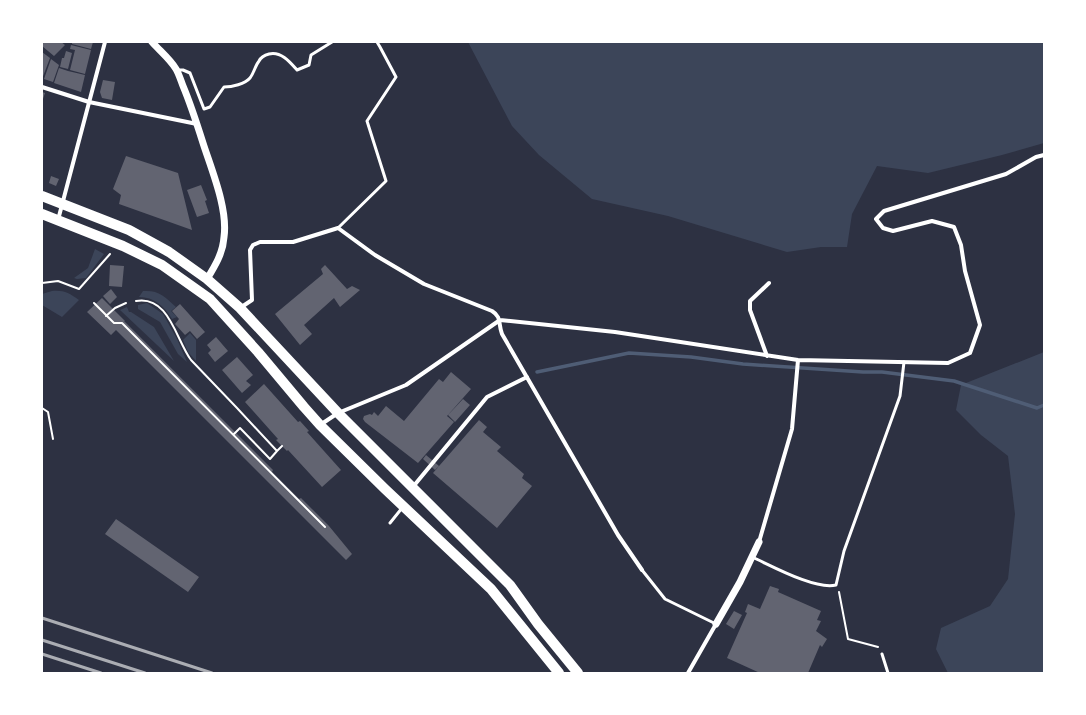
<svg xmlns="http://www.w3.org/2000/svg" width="1086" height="715" viewBox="0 0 1086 715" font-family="Spectral,serif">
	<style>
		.green { fill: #3c4559 }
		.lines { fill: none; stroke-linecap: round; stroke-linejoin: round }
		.stream { stroke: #4f5d75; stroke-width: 3.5 }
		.building { fill: #626471 }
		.path { stroke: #fff; stroke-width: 2 }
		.service { stroke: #fff; stroke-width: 3 }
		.minor { stroke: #fff; stroke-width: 4 }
		.tertiary { stroke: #fff; stroke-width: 7 }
		.trunk { stroke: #fff; stroke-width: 10 }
		.rail { stroke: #abadb3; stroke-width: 3 }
	</style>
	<rect width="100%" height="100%" fill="#2d3142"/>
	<path class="green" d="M468 42H1044V143L1002 155 928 173 877 166 852 214 847 247H821L787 252 668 216 592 199 539 155 512 126Z
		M95 249 104 254 86 278 77 279 74 278 88 268Z
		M52 291C64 290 69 293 79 300L62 317 42 305V294Z
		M143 291C159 290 164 296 176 307L171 311 177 317 172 319C164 306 154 297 139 297Z
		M147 303 163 314 177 339 187 362 178 354 160 322 138 309V305Z
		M127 307 129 312H131L154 327 174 361 120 310Z
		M190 333 196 340V361L188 352 183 340Z
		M1044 352V673H948L936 649 941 628 990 606 1008 579 1015 514 1008 456 981 435 956 410 961 385Z"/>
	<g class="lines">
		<path class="stream" d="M537 372 629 353 691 357 743 364 863 372H882L954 381 1037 408 1044 405"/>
	</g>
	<path class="building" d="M42 42H61L65 45 54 56 42 46Z
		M72 42 76 43 77 42H93L91 49 72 44Z
		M71 45 91 50 85 74 70 70 75 50 70 49Z
		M66 51 72 53 68 69 60 67 62 58H64Z
		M42 52 50 58 42 79Z
		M51 59 59 65 53 82 44 79Z
		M59 68 68 71 85 75 81 92 54 83Z
		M103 80 115 82 112 100 102 98 100 92Z
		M42 92 45 93 42 102Z
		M126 156 178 173 192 230 119 204 121 195 113 189Z
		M51 176 59 179 56 186 49 183Z
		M201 185 207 200 205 201 209 213 197 217 187 190Z
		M110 265 124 266 122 287 109 286Z
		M325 265 347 289 352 286 360 290 340 307 334 298 304 325 312 334 300 345 275 314 323 274 321 269Z
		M111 289 117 297 110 304 103 296Z
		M102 298 125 321H124L273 470 272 472 299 499 301 498 329 526 352 554 346 560 116 330 111 335 87 312Z
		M180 304 205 332 197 339 190 331 185 335 175 324 179 319 172 311Z
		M216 337 228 351 215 362 208 353 211 350 207 345Z
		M237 357 253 375 246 381 251 385 242 393 222 370Z
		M451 372 471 389 447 416 454 422 418 463 365 422 363 419 364 416 370 414 372 415 374 412 378 416 386 406 404 421 439 379 443 382Z
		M264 384 298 422 300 421 309 431 307 432 341 470 322 487 288 450 287 451 276 440 278 439 245 402Z
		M463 399 470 405 455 422 448 415Z
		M479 420 487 427 483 432 501 447 497 451 524 474 522 478 532 486 497 528 433 473Z
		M426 455 439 466 435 470 423 459Z
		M116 519 199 577 188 592 105 534Z
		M770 586 779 589 778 592 821 611 817 620 821 621 816 631 827 639 822 647 820 645 808 673H760L727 658 747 613 745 612 748 604 760 609Z
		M734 611 742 615 734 629 726 624Z"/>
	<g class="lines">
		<path class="path" d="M42 283 58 281 79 289 110 254
			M136 301C169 295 176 340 191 360L237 408 277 451 282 446
			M94 303 114 323H122L325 527
			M106 316 115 308 126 303
			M42 408 48 412 53 439
			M234 434 240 428 270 459 277 451
			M839 592 848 639 878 647"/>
		<path class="service" d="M178 70H183L190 73 204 109 210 107 224 87C232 87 245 84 250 78 254 73 255 66 259 61 261 57 265 55 269 54 281 51 290 62 297 70L309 65 311 55 332 42
			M338 228 386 181 367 121 396 77 380 47 377 42
			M390 523 402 508
			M752 557C772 566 815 590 836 585L844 551 900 396 904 362
			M642 570 665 599 716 624
			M882 654 888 673"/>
		<path class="minor" d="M42 87 89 102 197 124
			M58 220 105 42
			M240 308 252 300 250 250 253 245 260 242H293L338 228 375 255 424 284 492 311C502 317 498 324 502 334L618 535 642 570
			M767 356 750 310V301L769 283
			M320 425 338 413 406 385 500 320 615 332 798 360 948 363 970 353 980 325 965 271 961 245 954 227 932 221 893 231 883 228 876 219 884 211 1006 174 1036 157 1044 155
			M412 488 487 397 527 377
			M759 542 792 429 798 360
			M688 673 716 624"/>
		<path class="tertiary" d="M152 42C160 51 170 59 176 69 179 74 181 81 183 86 191 105 197 124 203 143 212 171 228 209 224 237 223 253 215 266 207 279
			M716 624 740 582 759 542"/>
		<path class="trunk" d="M42 196 129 230 169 252 207 279 240 308 338 413 510 585 538 624 578 673
			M42 214 123 246 162 265 210 299 258 352 304 407 320 425 385 489 491 589 559 673"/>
		<path class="rail" d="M42 618 212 673
			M42 640 145 673
			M42 654 101 673"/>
	</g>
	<rect width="1086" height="715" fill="none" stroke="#ffffff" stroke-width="86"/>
</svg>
